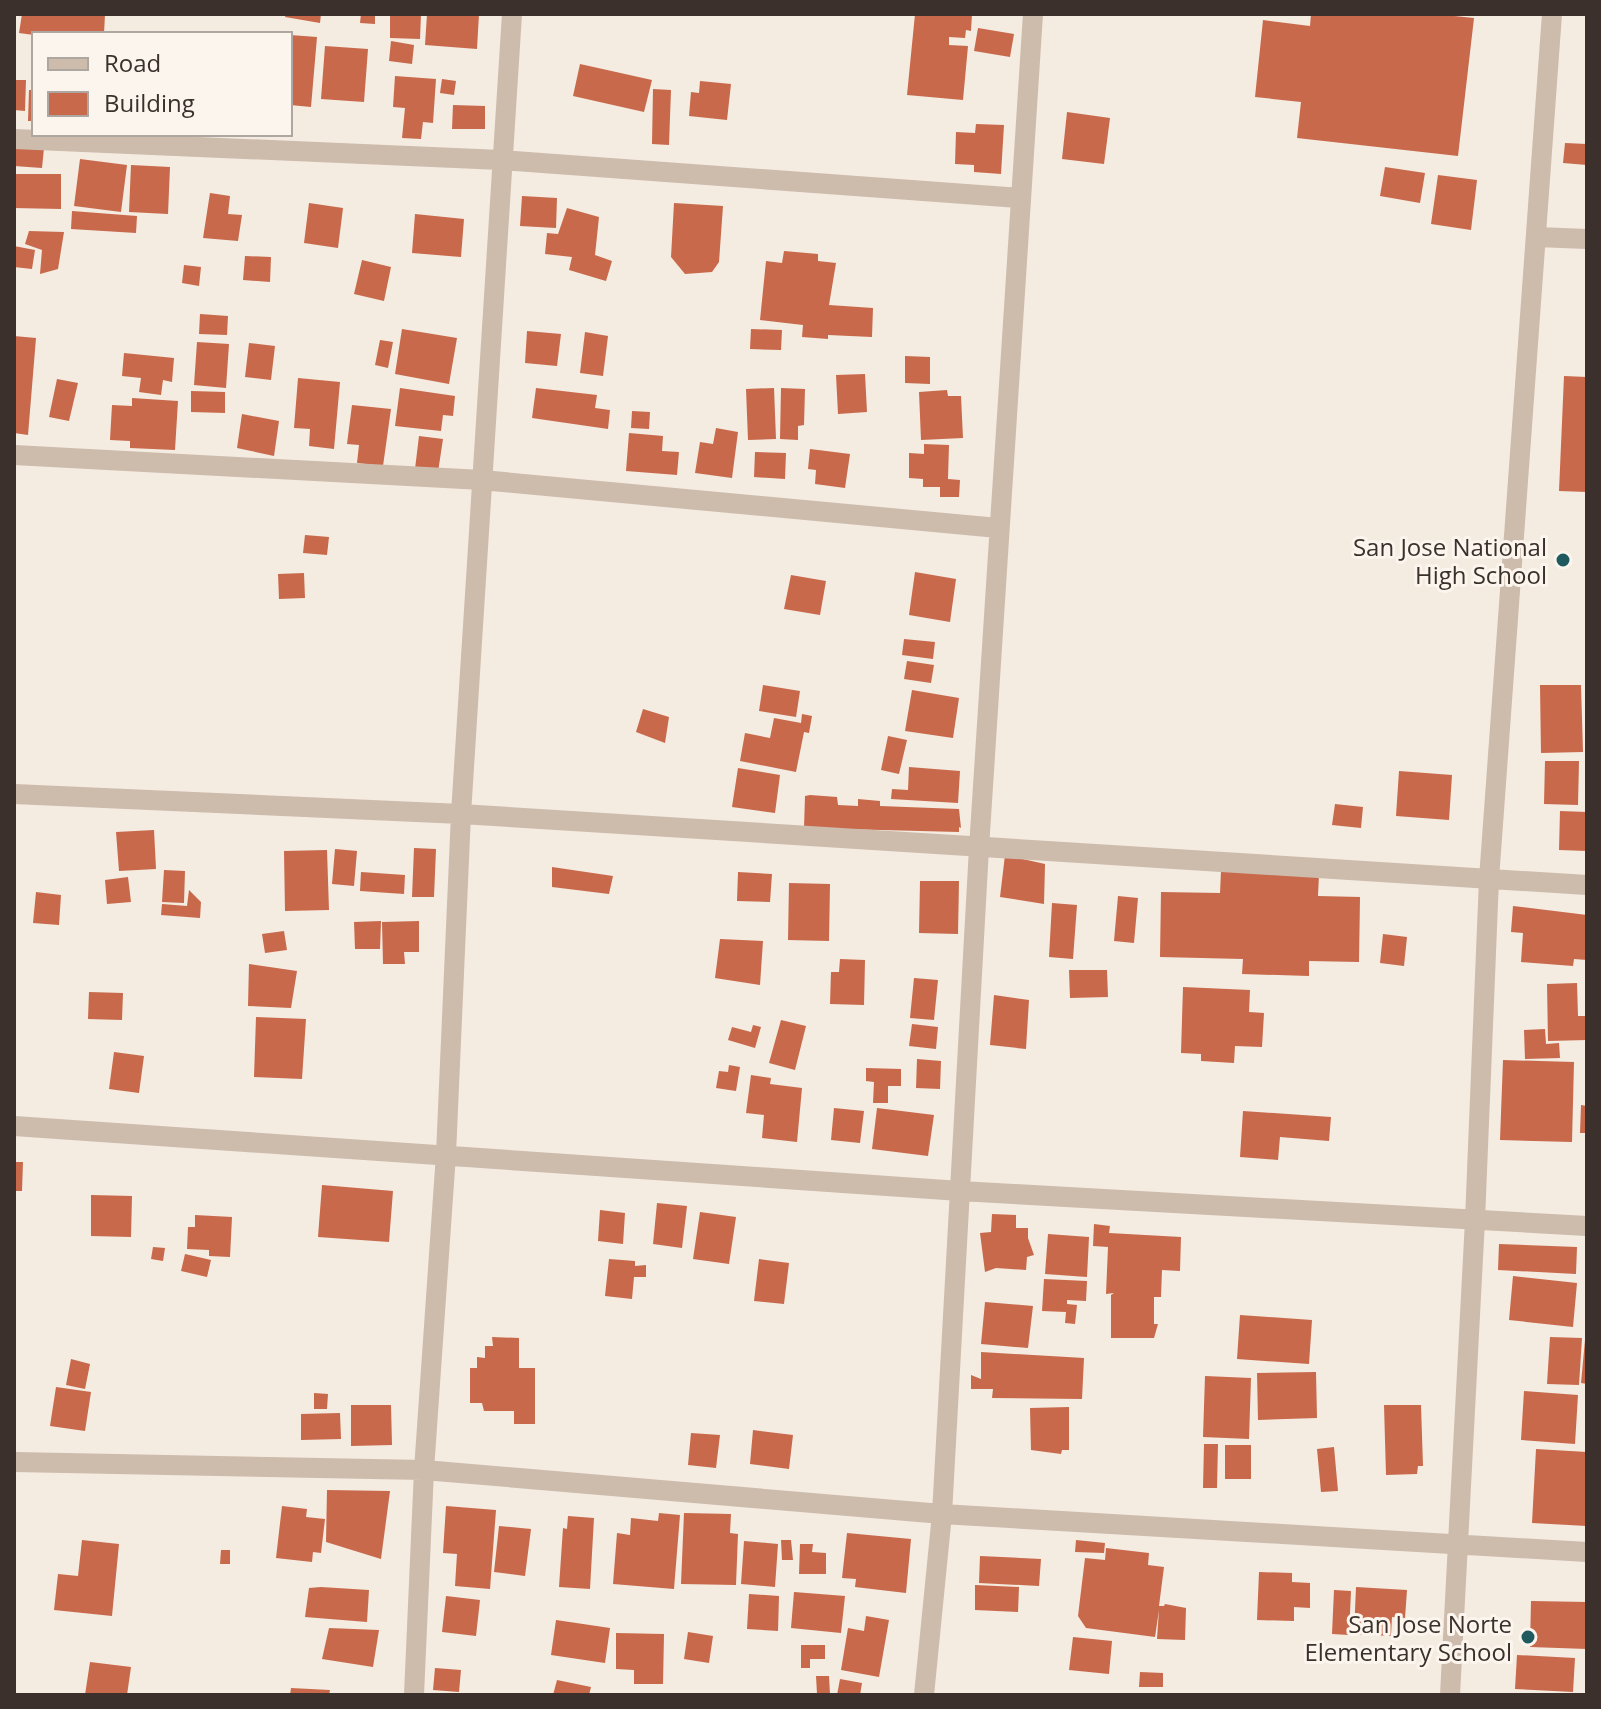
<svg xmlns="http://www.w3.org/2000/svg" width="1601" height="1709" viewBox="0 0 1601 1709" font-family="'Open Sans',sans-serif">
	<style>
		.building { fill: #c8694b }
		.lines { fill: none; stroke-linecap: round; stroke-linejoin: round }
		.minor { stroke: #cdbbac; stroke-width: 20 }
		.poi-dot { fill: #1f5a5e; stroke: #fbf5ee; stroke-width: 3 }
		.labels { text-anchor: middle; dominant-baseline: central; stroke-width: 6; stroke-linejoin: round; paint-order: stroke }
		.poi-label { font-size: 24px; fill: #3b302b; stroke: #fbf5ee; text-anchor: end }
	</style>
	<rect width="100%" height="100%" fill="#f4ebe1"/>
	<path class="building" d="M22 14H105L104 34 34 35 19 33Z
		M286 14H321L320 23 285 17Z
		M361 14H375V24L360 23Z
		M390 14H421L420 39 390 38Z
		M427 14H479L477 49 425 45Z
		M915 14H972L971 31 966 30 965 38 949 37V45L968 46 963 100 907 95Z
		M1311 14H1435L1474 18 1458 156 1297 138 1301 102 1255 97 1263 20 1310 26Z
		M978 28 1014 34 1010 57 974 51Z
		M290 35 317 37 311 107 290 105Z
		M391 41 414 45 412 64 389 61Z
		M325 46 368 49 364 102 321 99Z
		M580 64 652 80 644 112 573 96Z
		M395 76 436 79 433 123 423 122 421 139 402 138 405 108 393 107Z
		M442 79 456 81 454 95 440 93Z
		M14 80H26L25 111 14 110Z
		M700 81 731 84 727 120 689 116 691 92 699 93Z
		M653 89 671 90 669 145 652 144Z
		M29 90H34V121H28Z
		M453 105 485 106V129H452Z
		M1067 112 1110 118 1104 164 1062 159Z
		M976 124 1004 125 1001 174 974 172V165L955 164 956 132 975 133Z
		M1565 143 1587 144V165L1563 163Z
		M14 146 44 148 42 168 14 166Z
		M80 159 127 165 121 212 74 206Z
		M131 165 170 167 168 214 129 212Z
		M1385 167 1425 173 1420 203 1380 196Z
		M14 174H61V209L14 208Z
		M1438 175 1477 180 1471 230 1431 224Z
		M210 193 230 196 228 214 242 215 238 241 203 238Z
		M522 196 557 198 556 228 520 226Z
		M309 203 343 208 338 248 304 243Z
		M674 203 723 206 719 262 712 272 685 274 671 257Z
		M567 208 599 217 595 255 612 261 606 281 569 270 572 257 545 254 547 233 558 234Z
		M72 211 137 216 136 233 71 229Z
		M415 214 464 219 461 257 412 253Z
		M29 231 64 232 58 269 40 274 42 250 25 244Z
		M14 246 35 250 32 269 14 267Z
		M784 251 818 254V261L836 263 829 305 873 308 872 337 828 335V339L802 337 803 325 760 320 766 261 782 263Z
		M245 256 271 257 270 282 243 280Z
		M362 260 391 267 384 301 354 294Z
		M184 265 201 267 199 286 182 283Z
		M200 314 228 316 227 335 199 334Z
		M402 329 457 338 449 384 395 374Z
		M751 329 782 330 781 350 750 349Z
		M527 331 561 334 557 366 525 363Z
		M585 332 608 336 603 376 580 373Z
		M14 336 36 338 28 435 14 433Z
		M380 340 393 342 388 368 375 365Z
		M197 342 229 344 226 388 194 385Z
		M249 343 275 346 271 380 245 377Z
		M124 353 174 358 172 382 163 380 161 395 139 392 141 378 122 376Z
		M905 356 930 357V384L905 383Z
		M865 374 867 412 838 414 836 375Z
		M1564 376 1587 377V492L1559 491Z
		M298 378 340 382 334 449 309 446 310 429 294 428Z
		M57 379 78 383 69 421 49 417Z
		M400 388 455 396 453 416 443 415 441 431 395 426Z
		M536 388 597 395 595 408 610 410 608 429 532 418Z
		M774 388 776 439 748 440 746 389Z
		M781 388 805 389 804 425 798 426V440L780 439Z
		M947 390 948 396H961L963 438 921 440 919 392Z
		M191 391 225 392V413L191 412Z
		M132 398 178 401 175 450 130 448V441L110 440 112 405 132 406Z
		M352 405 391 409 383 466 357 463 359 445 347 444Z
		M632 411 650 412 649 429 631 428Z
		M242 414 279 421 274 456 237 448Z
		M716 428 738 432 732 478 695 473 700 442 713 444Z
		M629 433 663 436 662 451 679 452 677 475 626 471Z
		M419 436 443 439 438 472 415 469Z
		M924 444 949 445 948 479 960 480 959 497H940V487H923V479L909 478V453L924 454Z
		M810 449 850 454 845 488 815 484 816 470 808 469Z
		M755 452 786 453 785 479 754 477Z
		M305 535 329 537 327 555 303 553Z
		M915 572 956 579 950 622 909 615Z
		M304 573 305 598 279 599 278 574Z
		M791 575 826 581 820 615 784 609Z
		M904 639 935 642 933 659 902 655Z
		M907 661 934 665 931 683 904 679Z
		M763 685 800 691 796 717 759 711Z
		M1540 685H1581L1583 752 1541 753Z
		M912 690 959 698 953 738 905 731Z
		M643 709 669 717 665 743 636 732Z
		M802 714 812 716 809 733 804 732 796 772 740 761 745 733 770 738 774 718 801 723Z
		M888 736 907 740 899 774 881 770Z
		M1545 761H1579L1578 805 1544 804Z
		M909 767 960 771 958 803 891 799 892 789 908 790Z
		M738 768 780 775 775 813 732 807Z
		M1399 771 1452 775 1449 820 1396 816Z
		M810 795 837 797 838 805 858 806V799L880 801V806L959 809 961 828 959 827V832L804 828 805 796Z
		M1335 804 1363 807 1361 828 1332 825Z
		M1560 811 1587 812V851L1559 850Z
		M154 830 156 869 119 871 116 832Z
		M414 848 436 849 434 897H412Z
		M335 849 357 851 354 886 332 884Z
		M327 850 329 910 285 911 284 851Z
		M1005 855 1045 864 1044 904 1000 897Z
		M552 867 613 876 609 894 552 887Z
		M164 870 185 871 184 903 162 902Z
		M1221 871 1319 874 1318 896 1360 897 1359 962 1309 961V976L1242 974 1243 959 1160 957 1161 892 1220 893Z
		M361 872 405 875 404 894 360 891Z
		M738 872 772 874 770 902 737 901Z
		M128 877 131 902 107 904 105 880Z
		M920 881H959L958 934 919 933Z
		M789 883 830 884 829 941 788 940Z
		M189 890 201 902 200 918 161 915 162 904 187 906Z
		M36 892 61 895 59 925 33 923Z
		M1118 896 1138 898 1134 943 1114 941Z
		M1052 903 1077 905 1073 959 1049 957Z
		M1513 906 1587 915V960L1574 959 1573 966 1521 962 1523 933 1511 932Z
		M381 921 380 949H355L354 922Z
		M419 921V952H404L405 964H383L382 922Z
		M284 931 287 950 265 953 262 934Z
		M1383 934 1407 937 1404 966 1380 963Z
		M720 939 763 941 760 985 715 978Z
		M840 959 865 960 864 1005 830 1004 831 972H839Z
		M249 964 297 971 291 1008 248 1006Z
		M1069 970H1107L1108 997 1070 998Z
		M914 978 938 980 934 1020 910 1018Z
		M1577 983 1578 1016H1587V1040L1548 1041 1547 984Z
		M1183 987 1250 990 1249 1012 1264 1013 1262 1047 1235 1046 1234 1063 1201 1061V1054L1181 1053Z
		M89 992 123 993 122 1020 88 1019Z
		M994 995 1029 1000 1026 1049 990 1045Z
		M256 1017 306 1019 302 1079 254 1077Z
		M781 1020 806 1026 795 1070 769 1063Z
		M912 1024 938 1027 936 1049 909 1046Z
		M753 1025 761 1027 755 1048 728 1040 732 1027 751 1032Z
		M1545 1029 1546 1044 1559 1043 1560 1058 1525 1059 1524 1030Z
		M114 1052 144 1056 139 1093 109 1089Z
		M917 1059 941 1061 940 1089 916 1088Z
		M1503 1060 1574 1062 1572 1142 1500 1140Z
		M729 1065 740 1067 736 1091 716 1088 719 1071 728 1072Z
		M866 1068 901 1069V1086H888V1103H873L874 1082 866 1081Z
		M751 1075 771 1078 770 1084 802 1088 797 1142 762 1138 764 1115 746 1113Z
		M1581 1105 1587 1106V1133H1580Z
		M834 1108 864 1111 860 1143 831 1140Z
		M877 1108 934 1115 928 1156 872 1149Z
		M1243 1111 1331 1117 1329 1141 1280 1137 1278 1160 1240 1157Z
		M14 1162H23L22 1191H14Z
		M322 1185 393 1191 389 1242 318 1237Z
		M91 1195 132 1196 131 1237 91 1236Z
		M657 1203 687 1206 682 1248 653 1244Z
		M600 1210 625 1213 623 1244 598 1241Z
		M700 1212 736 1217 729 1264 693 1259Z
		M992 1214 1016 1215V1228H1028V1238L1034 1255 1027 1257 1026 1270 996 1268 985 1272 980 1233 991 1232Z
		M195 1215 232 1217 230 1257 209 1256V1250L187 1249 188 1227H195Z
		M1094 1224 1110 1226 1109 1233 1181 1237 1180 1271 1162 1270 1161 1297H1154V1324H1158L1154 1338H1111V1295L1114 1293 1106 1294 1108 1247 1093 1246Z
		M1048 1234 1089 1237 1087 1277 1045 1274Z
		M1499 1244 1577 1247 1576 1274 1498 1270Z
		M153 1247 165 1248 163 1261 151 1259Z
		M185 1254 211 1260 207 1277 181 1271Z
		M609 1259 635 1261V1266L646 1265V1277H634L632 1299 605 1296Z
		M759 1259 789 1263 784 1304 754 1301Z
		M1513 1276 1577 1283 1573 1327 1509 1320Z
		M1044 1279 1087 1281 1086 1301 1067 1300V1304L1077 1305 1075 1324 1065 1323 1066 1312 1042 1311Z
		M985 1302 1033 1306 1028 1348 981 1344Z
		M1240 1315 1312 1320 1309 1364 1237 1359Z
		M492 1337 519 1338V1368H535V1424H514V1411H484L482 1403H470V1368H477V1357L485 1358V1346H493Z
		M1550 1337 1582 1338 1579 1385 1547 1384Z
		M1585 1340H1587V1384L1581 1383Z
		M981 1352 1084 1358 1082 1399 992 1398 993 1389H971V1375L981 1379Z
		M71 1359 90 1364 85 1389 66 1385Z
		M1316 1372 1317 1418 1258 1420 1257 1373Z
		M1205 1376 1251 1378 1249 1439 1203 1437Z
		M56 1387 91 1392 85 1431 50 1426Z
		M1524 1391 1578 1395 1575 1444 1521 1440Z
		M314 1393 328 1394 327 1409H314Z
		M351 1405H391L392 1445 351 1446Z
		M1384 1405H1421L1423 1466H1418L1417 1474 1386 1475Z
		M1069 1407V1450H1062L1061 1454 1031 1450 1030 1408Z
		M340 1413 341 1439 301 1440V1414Z
		M753 1430 793 1435 789 1469 750 1464Z
		M691 1433 720 1435 716 1468 688 1465Z
		M1204 1444H1218L1217 1488H1203Z
		M1225 1445H1251V1479H1225Z
		M1334 1447 1338 1491 1321 1492 1317 1449Z
		M1536 1449 1587 1452V1526L1532 1523Z
		M327 1490 390 1491 381 1559 326 1542Z
		M282 1506 307 1509 306 1517 325 1519 321 1553 313 1552 312 1562 276 1558Z
		M446 1506 496 1510 490 1589 455 1586 457 1554 443 1553Z
		M659 1513 680 1515 674 1589 613 1584 617 1533 630 1535 631 1518 658 1521Z
		M684 1513 731 1514 730 1533 738 1534 736 1585 681 1584Z
		M568 1516 594 1518 590 1589 559 1587 563 1528 567 1529Z
		M499 1526 531 1529 525 1576 494 1572Z
		M847 1533 911 1539 906 1593 855 1587 856 1579 842 1578Z
		M82 1540 119 1544 112 1616 54 1610 58 1574 78 1576Z
		M781 1540H791L793 1560H782Z
		M1076 1540 1105 1543 1104 1553 1075 1552Z
		M744 1541 778 1544 775 1587 741 1584Z
		M800 1544H813L812 1552 826 1553V1574H799Z
		M1106 1548 1149 1553 1148 1565 1164 1567 1159 1606H1164L1165 1604 1186 1608 1185 1640 1157 1639 1159 1610 1155 1637 1086 1628 1078 1616 1085 1558 1105 1560Z
		M221 1550H230V1564H220Z
		M980 1556 1041 1559 1039 1586 979 1583Z
		M1259 1572 1292 1573V1582L1310 1583V1608L1294 1607V1621L1257 1620Z
		M975 1585 1019 1587 1018 1612 975 1610Z
		M321 1587 369 1590 367 1622 305 1617 309 1588Z
		M1356 1587 1407 1590 1405 1618 1392 1617 1391 1636 1354 1634Z
		M1334 1590 1351 1591 1349 1635 1332 1634Z
		M794 1592 845 1596 841 1633 791 1628Z
		M749 1594 779 1596 778 1631 747 1629Z
		M446 1596 480 1600 476 1636 442 1632Z
		M1531 1601 1587 1602V1649L1530 1647Z
		M866 1616 889 1620 879 1677 841 1670 848 1628 864 1631Z
		M556 1620 610 1628 605 1663 551 1655Z
		M329 1628 379 1630 373 1667 322 1659Z
		M688 1632 713 1636 709 1663 684 1659Z
		M616 1633 664 1634 663 1684H634V1670L616 1669Z
		M1073 1637 1112 1641 1109 1674 1069 1670Z
		M801 1645H825V1659H810V1668H801Z
		M1517 1655 1575 1658 1573 1692 1515 1689Z
		M90 1662 131 1667 127 1695H85Z
		M435 1668 461 1670 459 1692 433 1690Z
		M1140 1672 1163 1673V1687H1139Z
		M816 1676H829L830 1694H817Z
		M840 1679 862 1683 860 1695H837Z
		M557 1680 591 1687 589 1695H553Z
		M291 1688 330 1690 329 1695H290Z"/>
	<g class="lines">
		<path class="minor" d="M14 139 501 160 1020 198
			M1537 237 1587 239
			M14 455 482 480 998 528
			M14 794 461 814 1587 885
			M14 1126 960 1191 1587 1226
			M14 1462 424 1470 942 1514 1587 1552
			M414 1695 424 1470 446 1154 461 814 512 14
			M924 1695 942 1514 979 848 1033 14
			M1450 1695 1475 1220 1489 879 1552 14"/>
	</g>
	<g class="poi-dot">
		<circle cx="1563" cy="560" r="8"/>
		<circle cx="1528" cy="1637" r="8"/>
	</g>
	<g class="labels">
		<g class="poi-label">
			<text x="1547" y="546">San Jose National<tspan x="1547" dy="28">High School</tspan></text>
			<text x="1512" y="1623">San Jose Norte<tspan x="1512" dy="28">Elementary School</tspan></text>
		</g>
	</g>
	<rect width="1601" height="1709" fill="none" stroke="#3b302b" stroke-width="32"/>
	<rect x="32" y="32" width="260" height="104" fill="#fbf5ee" stroke="#aea6a0" stroke-width="2"/>
	<rect x="48" y="58" width="40" height="12" fill="#cdbbac" stroke="#aea6a0" stroke-width="2"/>
	<text x="104" y="72" font-size="24" fill="#3b302b">Road</text>
	<rect x="48" y="92" width="40" height="24" fill="#c8694b" stroke="#aea6a0" stroke-width="2"/>
	<text x="104" y="112" font-size="24" fill="#3b302b">Building</text>
</svg>
